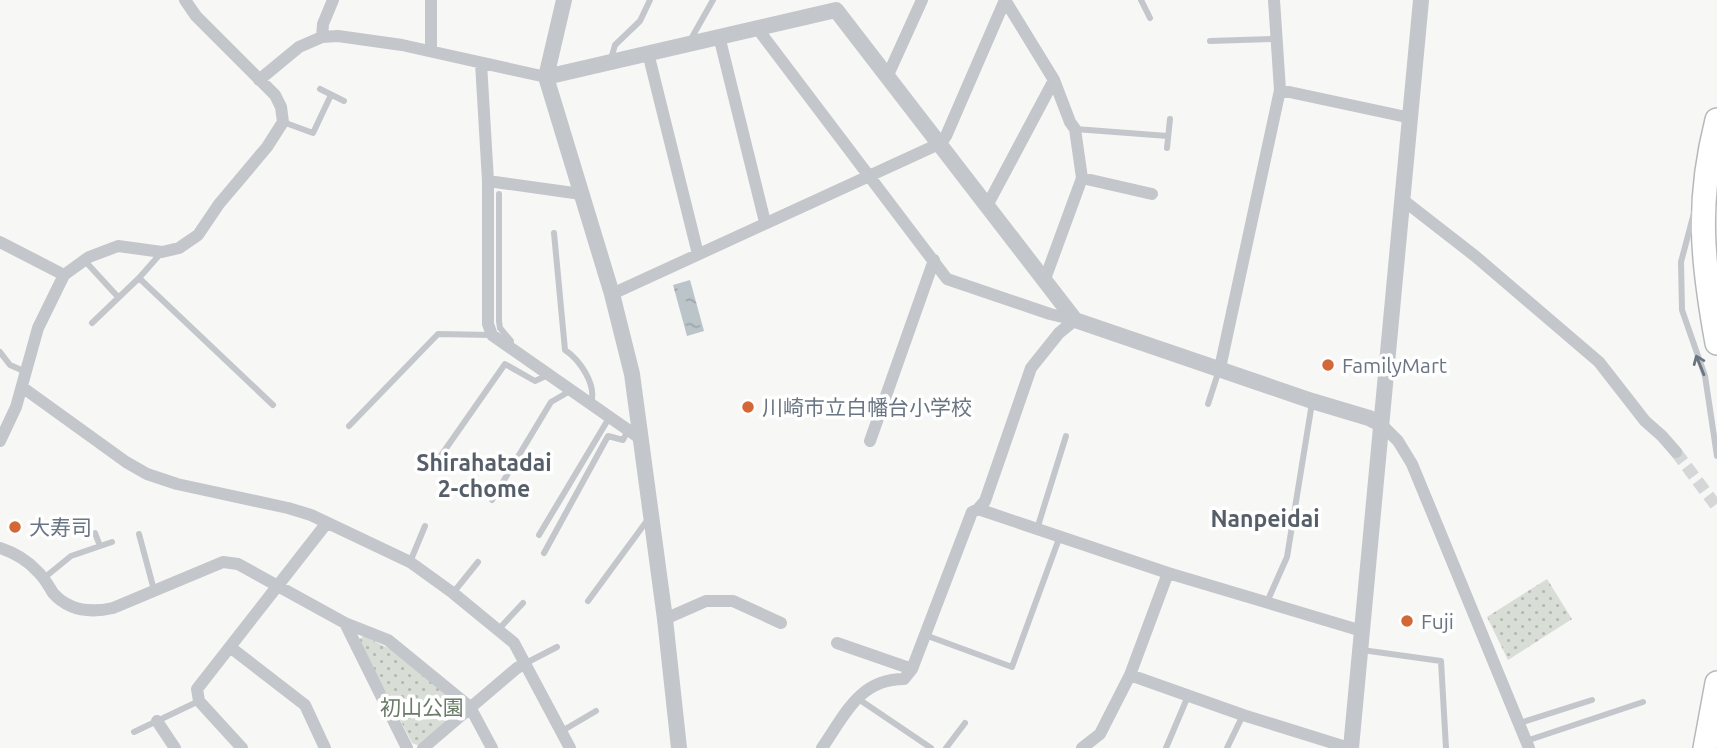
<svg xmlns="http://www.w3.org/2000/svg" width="1717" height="748" viewBox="0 0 1717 748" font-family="Ubuntu,'Noto Sans JP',sans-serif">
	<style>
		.park { fill: url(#park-dots) }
		.water { fill: url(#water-ripples) }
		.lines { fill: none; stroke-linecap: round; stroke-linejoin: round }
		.minor-tunnel { stroke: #d4d6d8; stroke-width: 12; stroke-dasharray: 12 6; stroke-linecap: butt }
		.motorway-casing { stroke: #b6b9bc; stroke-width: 26 }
		.service { stroke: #c3c6ca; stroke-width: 6 }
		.minor { stroke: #c3c6ca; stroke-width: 12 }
		.tertiary { stroke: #c3c6ca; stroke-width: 16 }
		.motorway { stroke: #fff; stroke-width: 23 }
		.oneway { stroke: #697583 }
		.poi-dot { fill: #d46737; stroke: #fff; stroke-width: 2.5 }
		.labels { text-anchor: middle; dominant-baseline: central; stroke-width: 7; stroke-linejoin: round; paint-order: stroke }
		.poi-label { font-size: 21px; fill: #697583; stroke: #fff; text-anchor: start }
		.park-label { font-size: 21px; fill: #6a7b67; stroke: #fff }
		.neighbourhood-label { font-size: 23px; font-weight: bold; fill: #565f69; stroke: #fff }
	</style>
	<defs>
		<pattern id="park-dots" width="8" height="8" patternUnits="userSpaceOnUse" patternTransform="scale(1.75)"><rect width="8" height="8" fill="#d8ded6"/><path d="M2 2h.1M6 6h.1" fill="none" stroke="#b3b9b3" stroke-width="1.8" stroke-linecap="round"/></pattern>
		<pattern id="water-ripples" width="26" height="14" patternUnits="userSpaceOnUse" patternTransform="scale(1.75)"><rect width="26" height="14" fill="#bbc4c9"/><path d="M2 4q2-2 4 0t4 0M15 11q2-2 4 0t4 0" fill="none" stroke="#9ca4a9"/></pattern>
	</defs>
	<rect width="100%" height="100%" fill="#f7f7f5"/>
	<path class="park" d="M1547 579 1572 619 1508 660 1487 617Z
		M364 636 392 650 459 705 458 711 417 745 412 743 359 639Z"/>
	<path class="water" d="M690 280 704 331 687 336 673 285Z"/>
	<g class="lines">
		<path class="minor-tunnel" d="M1676 452 1717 507"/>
		<defs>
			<path id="motorway" d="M1717 120C1696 202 1702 261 1717 343
				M1705 748 1717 683"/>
		</defs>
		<use href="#motorway" class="motorway-casing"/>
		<path class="service" d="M1141 0 1150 18
			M691 39 713 0
			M1210 41 1276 39
			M611 59 615 45 640 21 650 0
			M320 89 344 101
			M283 122 313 133 331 95
			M1075 129 1168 136
			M1167 148 1170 119
			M499 194V321L500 328 511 341 509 347
			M1694 213 1681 262 1682 310 1705 376 1717 456
			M554 233 565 350C580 360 597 385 591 403
			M85 261 118 297
			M139 278 273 405
			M92 323 139 278 162 252
			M0 352 10 365 26 372
			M1208 404 1219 370
			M349 426 438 334 492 335
			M433 467 505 364 535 381 548 375
			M492 500 551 402 570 391
			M1037 529 1066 436
			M95 533 100 546
			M139 534 154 590
			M539 535 609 418
			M544 553 608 436 623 440 628 430
			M410 562 425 526
			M44 578 71 556 112 542
			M453 593 478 562
			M588 601 649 518
			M1267 602 1287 557 1312 403
			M498 630 523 603
			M925 635 1012 667 1060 536
			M1362 650 1441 661 1446 748
			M526 663 557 647
			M857 698 931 748
			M1520 723 1592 700
			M562 731 596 711
			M134 732 199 701
			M1526 741 1643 702
			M946 748 965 723
			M1166 748 1188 696
			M1227 748 1243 715"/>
		<path class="minor" d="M1005 0 1054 80 1070 122 1075 129 1082 178 1045 279
			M757 28 947 279 1050 314 1075 320
			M719 36 765 222
			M322 37 323 24 333 0
			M431 51V0
			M648 53 698 254
			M481 63 488 181V324L492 335 641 439
			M888 75 922 0
			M259 80 299 47 322 37 338 36 402 45 546 77
			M1280 90 1411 118
			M1082 178 1152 194
			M488 181 581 194
			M1403 200 1475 256 1599 362 1645 421 1662 436 1676 452
			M988 204 1054 80
			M0 242 64 275
			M612 294 941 143 946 136 1005 0
			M1220 368 1280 90 1274 0
			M22 387 126 462 147 474 177 484 288 508 311 515 410 562 453 593 514 643 570 748
			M1381 424 1398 441 1412 464 1529 748
			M0 441 16 407 38 328 64 275 89 257 118 246 162 252 179 248 198 235 219 204 267 147 283 122 281 107 275 95 196 16 185 0
			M870 441 934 260
			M978 509 1168 573 1362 631
			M0 548C15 553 26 559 37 571 44 577 48 585 53 593 69 611 91 613 113 608L223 562 238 564 345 623 388 640 470 707 492 748
			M665 619 706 601H733L781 623
			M345 623 407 748
			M837 643 912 669
			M230 647 305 705 325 748
			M1130 675 1243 715 1349 748
			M157 721 175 748
			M242 748 199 701 197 689 326 524
			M423 748 517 668 526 663
			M822 748C845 715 859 679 904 679L912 669 972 512 978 509 985 501 1031 368 1059 333 1075 320
			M1082 748 1100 734 1130 675 1168 573"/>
		<path class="tertiary" d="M564 0 546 77 612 294 632 374 665 619 679 748
			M546 77 836 10 1075 320 1312 401 1369 418 1381 424
			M1351 748 1421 0"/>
		<use href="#motorway" class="motorway"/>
	</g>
	<defs><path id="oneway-shaft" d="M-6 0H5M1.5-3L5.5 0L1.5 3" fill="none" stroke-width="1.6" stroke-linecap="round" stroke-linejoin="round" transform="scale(1.75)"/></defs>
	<use class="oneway" href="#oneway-shaft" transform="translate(1700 365) rotate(-112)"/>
	<g class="poi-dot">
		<circle cx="1328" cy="365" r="7"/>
		<circle cx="748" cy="407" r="7"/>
		<circle cx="15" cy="527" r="7"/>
		<circle cx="1407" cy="621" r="7"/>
	</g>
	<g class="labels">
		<g class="poi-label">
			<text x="1342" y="365">FamilyMart</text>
			<text x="762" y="407">川崎市立白幡台小学校</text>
			<text x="29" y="527">大寿司</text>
			<text x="1421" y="621">Fuji</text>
		</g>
		<g class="park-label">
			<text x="422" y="707">初山公園</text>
		</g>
		<g class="neighbourhood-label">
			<text x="484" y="462">Shirahatadai<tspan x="484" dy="26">2-chome</tspan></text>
			<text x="1265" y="518">Nanpeidai</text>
		</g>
	</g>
</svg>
